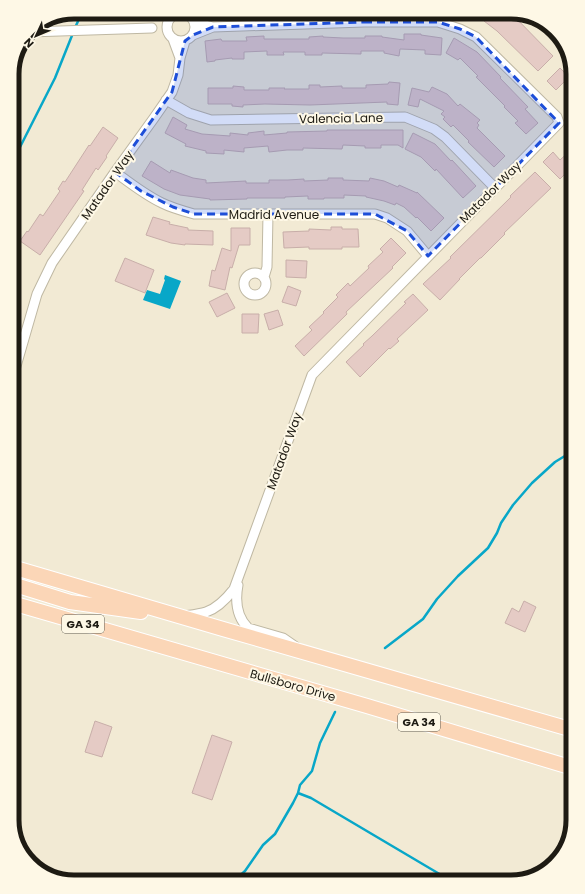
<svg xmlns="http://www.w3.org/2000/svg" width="585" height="894" viewBox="0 0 585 894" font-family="Poppins,sans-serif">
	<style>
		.water { fill: #08a7c8 }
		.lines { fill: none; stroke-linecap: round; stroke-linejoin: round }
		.stream { stroke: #08a7c8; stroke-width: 2.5 }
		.building { fill: #e5cbc5; stroke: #c8aea9 }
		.street-casing { stroke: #bfb8a3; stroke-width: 11 }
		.primary-casing { stroke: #fff; stroke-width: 16 }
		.street { stroke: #fff; stroke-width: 9 }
		.primary { stroke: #fbd6b7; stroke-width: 14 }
		.marked { fill: #1d4ed8; fill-opacity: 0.2; stroke: #1d4ed8; stroke-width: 3; stroke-dasharray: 8 5; stroke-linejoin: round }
		.labels { text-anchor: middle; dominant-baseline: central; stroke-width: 4; stroke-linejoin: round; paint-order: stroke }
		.shield { fill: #fef8e6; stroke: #615d52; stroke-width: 1 }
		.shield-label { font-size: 11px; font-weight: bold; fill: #1e1b13 }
		.street-label { font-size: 12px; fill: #1e1b13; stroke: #fef8e6 }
		.rim { fill: none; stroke: #1e1b13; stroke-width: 5 }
	</style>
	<rect width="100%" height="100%" fill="#f2ead4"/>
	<path class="water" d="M165 275 181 281 170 309 143 300 147 290 160 294 165 280 164 279Z"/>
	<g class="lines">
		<path class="stream" d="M75 28 82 12
			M12 160 16 155 55 78 73 33
			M385 648 423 619 437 599 458 576 488 548 497 533 501 523 513 505 532 483 555 462 573 451
			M298 793 311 798 453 882
			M233 882 245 871 263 845 275 834 293 803 298 793 300 785 312 771 320 743 335 712"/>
	</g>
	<path class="building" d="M491 12H510L553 56 538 71 497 31 484 21Z
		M404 34H421V35L442 38 441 55 425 54V50L400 49 399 56 384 53V51H361V54L322 53V55H305V52H283L284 55H267V51L244 52V59H232V58L215 60V61L207 62 205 41 221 39 222 41H247L246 37 264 36V39H309V37L323 36V37L343 38H365V36H382V37L404 40Z
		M454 38 477 52 501 77 500 78 528 107 525 109 538 123 526 134 515 123 518 121 504 107 505 106 476 77 478 76 460 58 458 60 446 53Z
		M560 68 569 77 556 90 547 81Z
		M389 82 400 83 398 105 387 104V102L310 105 265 104 243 105V107L232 106V104H208V88H233V86L244 87V90H269V88H285L284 89H309V85H320V87L342 86V88H366V85L388 84Z
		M432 87 447 94 458 106 460 104 480 120 477 123 479 125 477 128 505 156 494 167 468 142 469 141 453 125 451 127 443 119 445 117 441 114 444 111 420 99 418 107 408 105 412 88 429 92Z
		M173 117 187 125 185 129 202 134 230 136V133L248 135V133L264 131V135L287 133V132L327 131V130H403V148L398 145H381V148H365V146L343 145 342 149 303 148V150H287L269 152 268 146 244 148V152L224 150V154L206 153V151L185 146 186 144 165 133Z
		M103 127 118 138 106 156 107 157 98 170 96 168 82 190 84 191 40 255 20 241 27 231 28 232 40 214 43 216 60 191 58 189 63 181 65 182 89 145 90 146Z
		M413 133 435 144 451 161 452 160 476 186 463 198 436 169 435 171 421 157 405 149Z
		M573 148V166L560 179 543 162 553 152 560 160Z
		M151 161 170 173 171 170 193 178 206 180V183L246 181V183H269V180H288L304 179V181L328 180V178H343V180L369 181 370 178 384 181 398 187 399 185 417 193V192L444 218 431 231 417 217 416 218 404 207 396 203 395 205 384 201 366 197V196L344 195V198H324V199H308V196L285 197V198H247V199L210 200V199L180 195 164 189 142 176Z
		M535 172 551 188 504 233 505 234 481 258H480L459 279H460L440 300 423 284 451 258 450 257 511 197 510 196Z
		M153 217 170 222 169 224 188 228V230L213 231V245L185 244V245L171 243 146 235Z
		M331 227H342V229H358L359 247H342V249H309V247L284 248 283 232 309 231V229L331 230Z
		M231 228H250V245H239L232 268 230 267 225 290 209 286 212 270 215 271 222 248 231 251Z
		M391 238 406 253 392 267 393 268 346 312 347 314 304 356 295 346 312 330 309 327 324 313 323 312 338 297 336 295 348 283 350 286 369 268 368 266 383 252 380 249Z
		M125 258 154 270 145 293 115 281Z
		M286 260 307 261 306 278 286 277Z
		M288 286 301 291 296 306 282 302Z
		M227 293 235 308 217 317 209 302Z
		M413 294 428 310 397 339 399 341 390 349 389 348 360 377 346 362 364 345 363 344 372 336 406 303 404 302Z
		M278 310 283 325 269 330 264 314Z
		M242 314H259L258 333H242Z
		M524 601 536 607 525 632 505 623 512 608 519 612Z
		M95 721 112 727 102 757 85 752Z
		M212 735 232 742 212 800 192 793Z"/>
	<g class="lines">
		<defs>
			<path id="street" d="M167 27a14 14 0 1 1 28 0a14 14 0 1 1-28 0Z
				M29 32 152 28
				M193 35 213 27 194 22
				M173 39 180 58 185 41
				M166 100 189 113 211 120 405 117 434 129 445 137 495 188
				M115 172C130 183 145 195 162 203 172 208 183 211 194 214H375L387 218 407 231 428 256
				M244 284a11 11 0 1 1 22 0a11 11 0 1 1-22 0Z
				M264 277 267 267 268 214
				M12 380 37 294 52 263 115 172 154 118 172 92 178 75 180 58
				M238 585C235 601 236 616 248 628L283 638 296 647
				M184 616C191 615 200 614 206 612 218 608 227 598 234 589L312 375 559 123 557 117 476 37 460 29 438 22H364L213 27"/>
			<path id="primary" d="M12 567 223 629 573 730
				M12 584 70 602 141 612
				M12 603 367 706 573 768"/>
		</defs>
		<use href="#street" class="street-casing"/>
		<use href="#primary" class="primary-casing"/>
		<use href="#street" class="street"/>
		<use href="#primary" class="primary"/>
	</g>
	<path class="marked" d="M364 22H438L460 29 476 37 559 123 428 256 407 231 375 214H194L173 207 141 191 115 172 172 92 185 41 193 35 213 27Z"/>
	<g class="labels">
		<g class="shield">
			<rect x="62" y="615" width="42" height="18" rx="3"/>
			<rect x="398" y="713" width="42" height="18" rx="3"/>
		</g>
		<g class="shield-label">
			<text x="83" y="624">GA 34</text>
			<text x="419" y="722">GA 34</text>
		</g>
		<g class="street-label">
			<text transform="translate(341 118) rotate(-1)">Valencia Lane</text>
			<text transform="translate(107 185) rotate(-55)">Matador Way</text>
			<text transform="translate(490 192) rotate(-45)">Matador Way</text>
			<text x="274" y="214">Madrid Avenue</text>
			<text transform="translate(284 451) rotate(-70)">Matador Way</text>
			<text transform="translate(293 685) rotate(16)">Bullsboro Drive</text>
		</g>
	</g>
	<path d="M0 0H585V894H0ZM74 19H511A55 55 0 0 1 566 74V820A55 55 0 0 1 511 875H74A55 55 0 0 1 19 820V74A55 55 0 0 1 74 19Z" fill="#fef8e6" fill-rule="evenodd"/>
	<path class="rim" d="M74 19H511A55 55 0 0 1 566 74V820A55 55 0 0 1 511 875H74A55 55 0 0 1 19 820V74A55 55 0 0 1 74 19Z"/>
	<g transform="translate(36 36) rotate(226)" stroke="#fef8e6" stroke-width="3" paint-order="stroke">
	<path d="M0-3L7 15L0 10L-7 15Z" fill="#1e1b13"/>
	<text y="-6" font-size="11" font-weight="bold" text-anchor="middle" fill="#1e1b13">N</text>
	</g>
</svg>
